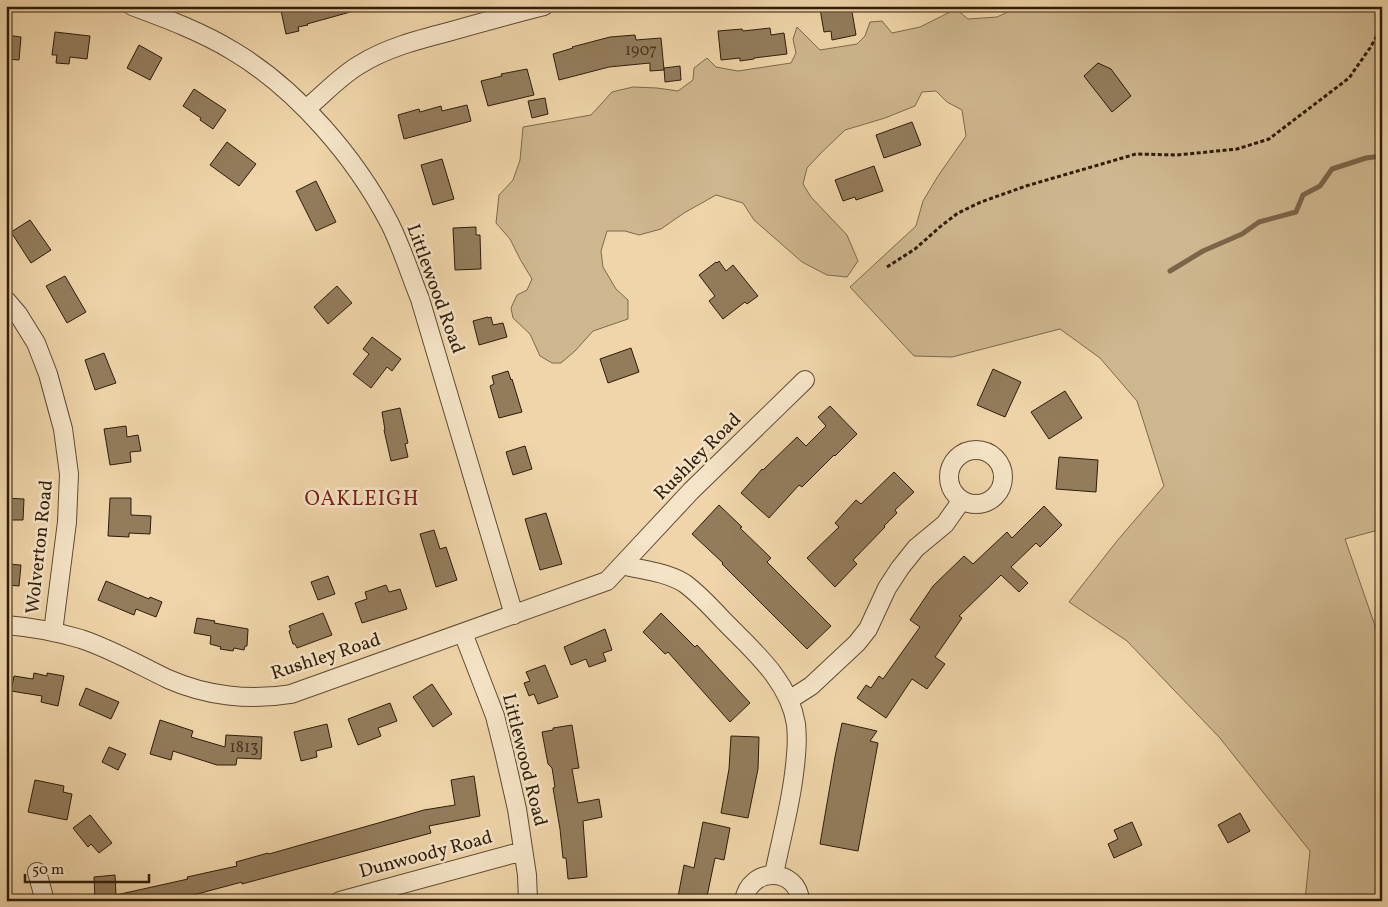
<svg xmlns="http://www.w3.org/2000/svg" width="1388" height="907" viewBox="0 0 1388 907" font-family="Vollkorn,serif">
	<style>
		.green { fill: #ceb68e; stroke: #7e694c }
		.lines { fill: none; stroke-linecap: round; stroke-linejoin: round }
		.stream { stroke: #7b6549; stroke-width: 5 }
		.building { fill: #937c5c; stroke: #2f1c09 }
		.street-casing { stroke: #5f4a31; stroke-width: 20 }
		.path { stroke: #2f1c09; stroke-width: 3; stroke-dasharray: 4 2.5; stroke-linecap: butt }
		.street { stroke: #f5e4c7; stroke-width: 18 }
		.labels { text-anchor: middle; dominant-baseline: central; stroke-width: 5; stroke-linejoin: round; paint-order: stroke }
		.number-label { font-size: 16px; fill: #48341e }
		.street-label { font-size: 19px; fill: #2f1c09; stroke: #f5e4c7 }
		.quarter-label { font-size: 21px; letter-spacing: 1px; fill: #7a1f14; stroke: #f5e4c7 }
	</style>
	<rect width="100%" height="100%" fill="#efd5a9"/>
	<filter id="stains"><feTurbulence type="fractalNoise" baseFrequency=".004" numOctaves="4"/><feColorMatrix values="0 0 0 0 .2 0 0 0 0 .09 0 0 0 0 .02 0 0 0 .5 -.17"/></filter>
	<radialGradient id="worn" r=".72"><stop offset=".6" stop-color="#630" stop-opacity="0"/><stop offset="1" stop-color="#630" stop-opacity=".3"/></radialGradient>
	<path class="green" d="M1014 6H1033L1037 8 1042 6H1382V529L1345 539 1382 646V901H1303L1305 900 1310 851 1219 737 1127 641 1069 602 1117 541 1164 486 1137 401 1100 358 1060 329 952 357 914 356 850 287 916 226 923 201 938 176 966 136 962 110 947 102 936 91 922 92 915 106 885 118 845 130 821 153 807 168 803 184 811 197 847 235 858 261 847 277 827 275 802 262 754 220 743 203 716 195 684 213 661 229 639 235 625 231H607L601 251 603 267 616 289 628 300V319L593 331 575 351 561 363H552L540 356 530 334 513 318 511 308 517 295 527 290 532 279 520 259 510 239 496 223 499 195 513 180 520 160 523 127 591 115 612 92 633 87 657 88 678 91 693 80 694 68 707 58 716 67 738 71 791 63 796 53 793 39 797 27 820 50 857 44 865 36 870 22 882 21 892 33 920 27 956 9 968 19 997 17 1014 9Z"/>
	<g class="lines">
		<path class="stream" d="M1170 271 1203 251 1242 234 1259 222 1296 212 1303 195 1320 186 1332 169 1366 158 1382 156"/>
	</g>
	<path class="building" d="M280 6H354V11L307 24 308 25 298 27 299 31 286 34Z
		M832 6H851L856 35 832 40 831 31 824 32 820 9Z
		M770 28 771 35 784 33 787 54 754 58V59L740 61V58L721 60 718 31 742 29 743 31Z
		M55 32 90 36 87 59 70 57 69 64 56 63 57 55H52Z
		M6 35 21 37 19 60 6 59Z
		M635 35 636 40 661 38 664 70 650 71V63L609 67 559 80 553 54 573 48 572 47 610 37Z
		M139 45 162 58 150 80 127 68Z
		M1098 63 1111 69 1131 96 1112 112 1084 76Z
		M680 66 681 80 665 82 664 68Z
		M527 69 534 95 488 106 481 81 502 76 501 74Z
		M194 89 226 110 213 129 200 120 201 118 183 106Z
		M545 98 548 114 532 118 528 101Z
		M467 105 471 121 404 139 398 115 419 109 420 112 441 106 442 111Z
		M912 122 921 145 884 158 876 135Z
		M227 142 256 164 239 186 210 165Z
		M442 159 454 199 433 205 421 165Z
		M874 166 883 191 856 200 855 197 843 201 835 180Z
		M316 181 336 222 316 231 296 191Z
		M30 220 51 250 31 263 11 232Z
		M476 227V235H480L481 269 455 270 453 228Z
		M719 261 726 271 733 265 758 296 747 304 745 302 723 319 709 301 715 296 699 275 716 262 717 263Z
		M65 276 86 312 67 323 46 286Z
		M337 286 352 303 328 324 314 307Z
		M488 317V318L491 317 493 325 503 323 507 337 479 345 473 321Z
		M372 337 401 359 392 371 387 367 371 388 353 374 369 354 363 349Z
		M631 348 639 372 608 383 600 359Z
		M104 353 116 383 95 390 85 360Z
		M993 369 1021 382 1005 417 977 405Z
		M508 371 511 380 512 379 522 412 499 418 490 386 494 384 492 376Z
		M1065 391 1082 418 1049 439 1031 412Z
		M830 406 857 434 835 456 834 455 802 487 799 485 769 518 741 493 762 469 763 470 797 437 806 446 826 426 818 417Z
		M400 408 408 443 405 444 408 457 391 461 384 430H385L382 412Z
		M126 426 127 437 138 435 141 451 130 452 131 462 110 465 104 429Z
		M525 446 532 469 513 475 506 452Z
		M1059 457 1098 460 1096 492 1056 489Z
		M894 472 914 492 895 510 897 513 884 526 885 527 853 560 857 564 835 587 807 558 839 527 835 523 856 500 861 504Z
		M6 498 24 499 23 520H6Z
		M110 498H131V515L151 516 150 534 129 533V537L108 536Z
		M719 505 742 527 740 528 771 558 767 562 831 626 807 649 722 564 723 563 692 534Z
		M1044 506 1062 525 1040 547 1036 543 1011 567 1028 583 1019 592 1001 575 959 616 962 618 935 657 945 664 927 689 912 679 886 718 857 698 866 685 871 688 879 676 883 679 920 627 910 620 933 586 964 556 973 564 1007 532 1012 538Z
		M546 513 562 564 540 570 525 519Z
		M434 530 440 549 446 547 457 580 436 587 420 534Z
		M6 564 21 565 19 586 6 585Z
		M328 576 335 594 318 600 311 582Z
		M106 581 149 599 150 597 162 602 156 617 136 609 134 615 98 600Z
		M386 585 389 592 400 589 407 609 362 623 355 603 367 599 365 592Z
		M323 613 332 635 297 648 295 644H293L291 638 289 631 291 630 289 626Z
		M661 613 695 647 697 645 750 703 730 722 668 652 665 654 643 632Z
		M197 618 215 621 214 623 248 629 247 646H245L244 650 234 648 233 651 220 649 221 647 210 644 211 636 194 633Z
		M605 629 612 650 603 653 606 661 589 667 586 659 571 665 564 647Z
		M545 665 558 697 538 704 534 694 529 696 524 683 530 681 526 672Z
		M34 673 47 676V673L64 676 58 706 41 702 42 696 11 691 14 676 33 679Z
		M432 684 452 714 433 727 413 697Z
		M86 688 119 702 111 719 79 705Z
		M390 703 397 721 378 728 381 736 358 745 348 719Z
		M160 720 193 731 191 737 225 747 226 735 262 737 261 759 237 758 236 765H217L173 751 171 760 150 754Z
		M842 723 877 731 870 741 878 743 858 851 820 844 835 757Z
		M327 724 332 747 316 751 317 757 301 761 294 732Z
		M572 725 579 768 572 769 578 803 599 799 602 817 583 821 587 877 568 879 566 858H563L560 829 553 788 555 787 552 768 548 764 542 732 553 730V728Z
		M731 736 759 737 758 769 748 818 721 813 729 769Z
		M109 747 126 754 118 770 102 762Z
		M474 776 480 816 429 826 431 833 242 884V882L171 901H95L94 877 115 875 116 895 188 879 187 877 237 866 236 862 268 853 269 854 424 810 455 805 451 780Z
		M35 780 64 786 63 792 72 794 67 820 28 812Z
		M1240 813 1250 831 1228 843 1218 825Z
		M90 815 112 843 99 853 91 844 88 847 73 828Z
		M703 822 730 828 724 860 715 858 706 901H697L678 897 684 865 694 868Z
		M1132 822 1142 845 1114 858 1108 844 1118 839 1114 830Z"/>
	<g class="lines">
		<defs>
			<path id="street" d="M132 6C167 19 202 32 233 51 297 89 356 158 390 224 402 248 410 274 420 299L514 615
				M306 109C323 95 339 77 359 65 386 48 417 40 448 32 480 23 512 14 544 6
				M6 300 18 314 36 343 48 374 63 429 69 474 67 522 53 632
				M949 477a27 27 0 1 1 54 0a27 27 0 1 1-54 0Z
				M622 565C642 570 666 572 684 583 698 593 711 607 723 620 752 650 789 680 796 724 797 734 797 745 796 755 793 795 782 835 774 874
				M6 625C31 627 57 632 81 639 111 649 139 665 168 679 206 696 250 701 291 694L607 581 691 491 805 380
				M463 633 495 716 504 752 517 809 527 875 528 901
				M789 700 811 686 857 643 868 629 887 588 900 568 916 548 945 524 962 500
				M37 872 45 901
				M340 901 523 851
				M744 901C749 866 798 867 800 901"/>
		</defs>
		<use href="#street" class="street-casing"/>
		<path class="path" d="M887 267 915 249 941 226 958 213 981 202 1026 186 1136 154 1177 155 1237 149 1269 139 1349 78 1370 48 1382 27"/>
		<use href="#street" class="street"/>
	</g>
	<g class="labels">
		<g class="number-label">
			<text x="641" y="51">1907</text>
			<text x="244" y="748">1813</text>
		</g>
		<g class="street-label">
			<text transform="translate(435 289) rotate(70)">Littlewood Road</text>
			<text transform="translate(698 457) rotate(-45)">Rushley Road</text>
			<text transform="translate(40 547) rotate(-84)">Wolverton Road</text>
			<text transform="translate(326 657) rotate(-18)">Rushley Road</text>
			<text transform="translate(524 760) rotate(76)">Littlewood Road</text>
			<text transform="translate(426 855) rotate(-15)">Dunwoody Road</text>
		</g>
		<g class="quarter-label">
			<text x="362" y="499">OAKLEIGH</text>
		</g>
	</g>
	<rect width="1388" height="907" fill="none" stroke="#efd5a9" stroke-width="25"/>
	<rect x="8" y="8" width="1373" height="892" fill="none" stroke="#2f1c09" stroke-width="2.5"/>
	<rect x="12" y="12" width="1363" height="882" fill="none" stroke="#2f1c09"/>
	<path d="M25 874v8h124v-8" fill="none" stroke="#2f1c09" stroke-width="2.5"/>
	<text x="32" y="874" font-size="15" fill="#2f1c09" stroke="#f5e4c7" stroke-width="4" paint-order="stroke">50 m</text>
	<rect width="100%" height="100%" filter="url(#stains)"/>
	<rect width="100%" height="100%" fill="url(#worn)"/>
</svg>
